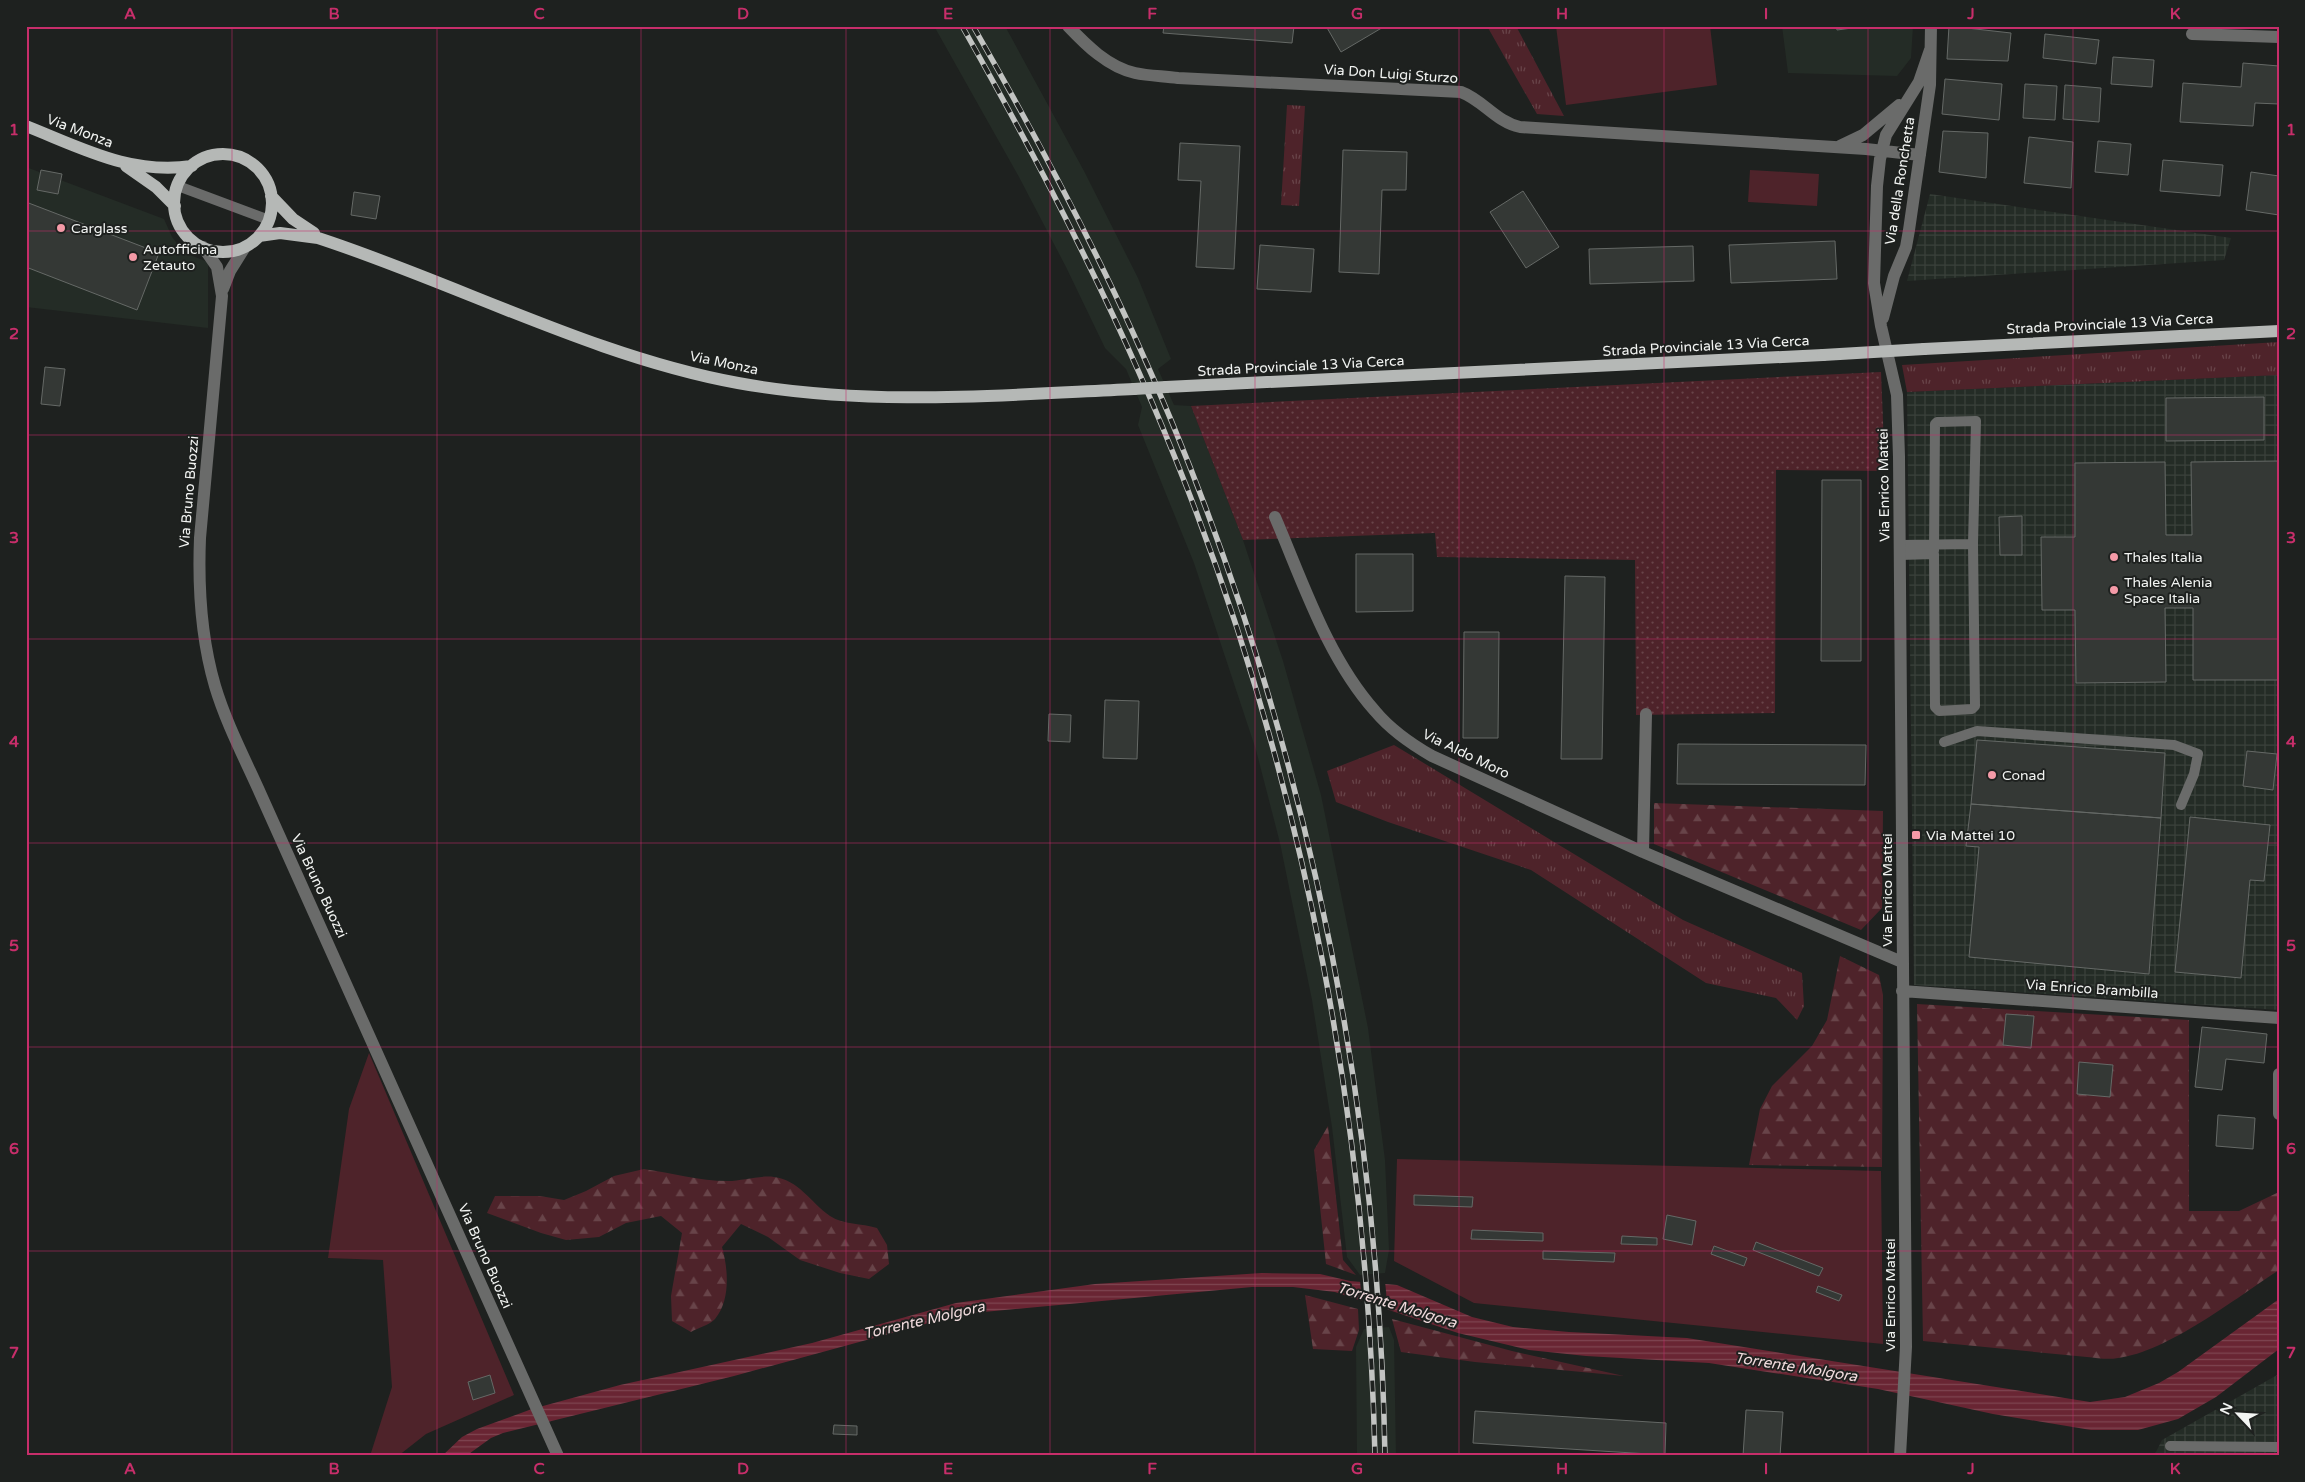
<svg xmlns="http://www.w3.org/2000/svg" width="2305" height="1482" viewBox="0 0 2305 1482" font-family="'Varela Round',sans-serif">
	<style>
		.built { fill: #242c26 }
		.industrial { fill: url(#industrial-grid) }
		.grass { fill: url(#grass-tufts) }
		.forest { fill: url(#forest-firs) }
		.park { fill: url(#park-dots) }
		.garden { fill: #4e232a }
		.water { fill: url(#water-rules) }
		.pier { fill: #1e211f }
		.building { fill: #343835; stroke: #656966 }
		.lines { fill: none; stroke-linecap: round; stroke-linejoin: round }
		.lane { stroke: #6a6b6a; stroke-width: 10 }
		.street { stroke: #6a6b6a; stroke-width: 12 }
		.primary { stroke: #b5b8b6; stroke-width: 12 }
		.rail-casing { stroke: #c2c4c2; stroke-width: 5.5 }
		.rail { stroke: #1e211f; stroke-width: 4; stroke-dasharray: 11; stroke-linecap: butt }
		.primary-bridge { stroke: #b5b8b6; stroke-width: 12 }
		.grid { fill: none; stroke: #c72e6a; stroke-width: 1; stroke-opacity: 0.55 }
		.poi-dot { fill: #f49aa7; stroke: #1e211f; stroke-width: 2 }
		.labels { text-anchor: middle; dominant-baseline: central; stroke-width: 4; stroke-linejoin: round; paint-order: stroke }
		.street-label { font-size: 14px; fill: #f2f4f2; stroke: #1e211f }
		.poi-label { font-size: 14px; fill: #f2f4f2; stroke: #1e211f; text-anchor: start }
		.water-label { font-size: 15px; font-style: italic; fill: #f0dadc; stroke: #1e211f }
		.neatline { fill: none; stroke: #c72e6a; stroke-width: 2 }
		.grid-label { font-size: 16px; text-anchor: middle; font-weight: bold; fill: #c72e6a }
	</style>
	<defs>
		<pattern id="industrial-grid" width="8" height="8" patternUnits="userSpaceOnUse" patternTransform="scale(1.25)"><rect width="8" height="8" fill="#242c26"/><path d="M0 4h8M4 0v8" fill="none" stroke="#3a413b"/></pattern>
		<pattern id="grass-tufts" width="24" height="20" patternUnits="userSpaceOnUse" patternTransform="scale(1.25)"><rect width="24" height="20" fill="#4e232a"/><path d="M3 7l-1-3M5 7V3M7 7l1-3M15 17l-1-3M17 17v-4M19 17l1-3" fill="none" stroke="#684449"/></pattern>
		<pattern id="forest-firs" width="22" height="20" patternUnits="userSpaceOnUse" patternTransform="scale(1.25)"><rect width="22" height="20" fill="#4e232a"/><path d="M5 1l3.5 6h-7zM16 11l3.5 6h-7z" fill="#684449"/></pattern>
		<pattern id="park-dots" width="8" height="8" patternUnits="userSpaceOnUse" patternTransform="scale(1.25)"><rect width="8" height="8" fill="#4e232a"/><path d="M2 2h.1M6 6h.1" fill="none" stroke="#684449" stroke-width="1.8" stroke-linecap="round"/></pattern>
		<pattern id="water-rules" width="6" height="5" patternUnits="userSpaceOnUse" patternTransform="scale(1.25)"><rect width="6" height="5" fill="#692533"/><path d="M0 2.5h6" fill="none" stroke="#7f4551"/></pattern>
	</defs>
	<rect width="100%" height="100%" fill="#1e211f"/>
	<path class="built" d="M934 26H1005L1084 171 1138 278 1171 359 1158 369 1174 405 1191 406 1243 540 1283 661 1321 795 1368 1028 1385 1160 1389 1250 1385 1273 1360 1275 1347 1257 1332 1127 1312 1000 1280 843 1256 750 1194 563 1138 425 1142 407 1126 369 1105 348 1066 267 1019 177Z
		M1782 26H1913L1911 58 1897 76 1788 73Z
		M26 167 164 219 172 237 180 247 190 255 208 262V328L26 307Z
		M1389 1327 1394 1340 1396 1456H1357L1356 1347 1364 1329Z"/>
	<path class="industrial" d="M1930 194 2231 238 2224 260 1907 281Z
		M2279 375V1010L1914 985 1907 392Z
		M2279 1374V1456H2154L2162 1440Z"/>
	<path class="grass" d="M1487 26H1516L1564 116 1537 114Z
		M1287 105 1305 106 1299 206 1281 205Z
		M2279 342V375L1907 392 1902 365Z
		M1394 745 1683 920 1802 973 1804 1006 1797 1020 1776 998 1706 983 1531 870 1388 822 1336 802 1327 771Z"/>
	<path class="forest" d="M1654 803 1883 811 1882 908 1861 930 1654 844Z
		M1840 956 1879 975 1883 995 1882 1167 1749 1165 1760 1109 1772 1086 1812 1046 1827 1020Z
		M1917 1004 2189 1020V1211H2239L2279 1192V1270C2236 1298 2167 1352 2118 1358 2108 1360 2097 1358 2087 1357L1923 1341Z
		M1328 1126 1343 1260 1356 1275 1326 1264 1314 1150Z
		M644 1169C672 1173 699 1181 728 1181 742 1181 760 1175 774 1177 799 1180 810 1202 830 1216 844 1225 861 1223 877 1228L887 1245 889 1264 869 1279 840 1273 800 1260 768 1237 741 1224 722 1247C728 1268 731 1300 715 1319 710 1325 697 1328 691 1332L672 1321 671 1296 682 1233 661 1216 626 1223 599 1237 566 1240 541 1233 487 1213 495 1196H540L564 1200 586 1191 614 1176Z
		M1305 1295 1358 1309 1359 1330 1352 1351 1313 1349Z
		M1392 1319 1512 1351 1624 1376 1475 1362 1401 1352Z"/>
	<path class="park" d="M1881 372 1885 471 1776 470 1775 713 1636 715 1635 560 1437 557 1435 533 1243 540 1191 406Z"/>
	<path class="garden" d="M1556 26H1710L1717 85 1566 105Z
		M1750 170 1819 174 1817 206 1748 202Z
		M369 1053 514 1395 426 1434 398 1456H370L392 1387 383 1260 328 1258 349 1109Z
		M1397 1159 1881 1171 1883 1344 1474 1303 1394 1261Z"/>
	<path class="water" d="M1262 1273 1320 1274 1350 1281 1397 1285 1472 1317 1513 1327 1569 1332 1687 1338 2090 1402 2125 1397 2159 1383 2178 1372 2279 1299V1349L2216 1397 2178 1419 2138 1430H2091L1993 1414 1878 1389 1709 1363 1586 1356 1529 1350 1458 1333 1335 1292 1293 1287H1252L962 1314 734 1376 503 1433 491 1438 466 1456H442L462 1437 477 1429 532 1409 620 1385 812 1343 956 1303 1095 1284Z"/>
	<path class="pier" d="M1360 1280 1385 1281 1388 1313 1362 1304Z"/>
	<path class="building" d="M1164 26H1294L1292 43 1163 33Z
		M1326 26H1385L1341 52Z
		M1836 26H1867L1837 30Z
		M1949 26 2011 33 2008 61 1947 59Z
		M2045 34 2099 40 2096 64 2043 58Z
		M2113 57 2154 60 2152 87 2111 84Z
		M2243 63 2279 66V104L2255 103 2253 126 2180 122 2183 83 2241 87Z
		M1945 79 2002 84 1999 120 1942 114Z
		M2025 84 2057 86 2055 120 2023 118Z
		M2065 85 2101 88 2099 122 2063 119Z
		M1943 131 1988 133 1986 178 1939 172Z
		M2029 137 2073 142 2071 188 2024 183Z
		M2098 141 2131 144 2128 175 2095 172Z
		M1180 143 1240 146 1234 269 1196 267 1201 181 1178 180Z
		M1343 150 1407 152 1406 190H1382L1379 274 1339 272Z
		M2163 160 2223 165 2220 196 2160 191Z
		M41 170 62 174 58 194 37 190Z
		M2251 172 2279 176V215L2246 210Z
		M1523 191 1559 247 1526 268 1490 212Z
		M354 192 380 196 376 219 351 215Z
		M26 202 159 253 137 310 26 267Z
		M1835 241 1837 279 1731 283 1729 245Z
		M1260 245 1314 249 1311 292 1257 289Z
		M1693 246 1694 281 1590 284 1589 249Z
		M45 367 65 369 60 406 41 404Z
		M2264 397V440L2166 441V398Z
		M2279 461V680H2193V608H2165L2166 682 2076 683 2075 610H2042L2041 537H2075V463L2165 462 2166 535H2192L2191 462Z
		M1822 480H1861V661H1821Z
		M2022 516V555H2000L1999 517Z
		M1356 554H1413V611L1356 612Z
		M1565 576 1605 577 1602 759H1561Z
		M1464 632H1499L1498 738H1463Z
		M1105 700 1139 701 1137 759 1103 758Z
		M1049 714 1071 715 1070 742 1048 741Z
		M1977 740 2165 753 2161 818 1971 804Z
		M1678 744 1866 745 1865 785 1677 784Z
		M2247 751 2277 754 2273 790 2243 786Z
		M1971 804 2161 818 2149 974 1969 957 1979 847 1966 846Z
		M2190 817 2270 825 2264 881 2250 880 2241 978 2175 972Z
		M2006 1014 2034 1016 2031 1048 2003 1045Z
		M2202 1027 2267 1034 2264 1063 2226 1059 2222 1090 2195 1087Z
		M2079 1062 2113 1065 2110 1097 2077 1094Z
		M2218 1115 2255 1118 2253 1149 2216 1146Z
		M1414 1195 1473 1197 1472 1207 1414 1205Z
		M1667 1215 1696 1221 1692 1245 1663 1239Z
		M1472 1230 1543 1233V1241L1471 1239Z
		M1622 1236 1657 1238V1245L1621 1244Z
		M1756 1242 1823 1268 1819 1276 1753 1250Z
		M1714 1246 1747 1258 1744 1266 1711 1254Z
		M1543 1251 1615 1253 1614 1262 1543 1259Z
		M1818 1286 1842 1295 1839 1301 1816 1292Z
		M490 1375 495 1393 473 1400 468 1382Z
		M1746 1410 1783 1412 1780 1456H1743Z
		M1475 1411 1666 1423 1665 1455 1473 1443Z
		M834 1425 857 1426V1435L833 1434Z"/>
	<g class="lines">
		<path class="lane" d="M178 186 269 220
			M1900 545 1973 544 1975 706 1972 709 1939 711 1935 707 1934 554 1900 555
			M1934 551 1935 424 1937 422 1976 421 1973 544
			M1944 742 1977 731 2174 745 2198 754 2194 774 2181 805
			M2170 1446 2279 1447"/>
		<path class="street" d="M1068 26C1086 45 1108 67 1135 73 1149 76 1164 76 1178 78L1461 92C1483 100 1496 122 1520 127L1866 149 1920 155
			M2192 34 2279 37
			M1840 146 1863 135 1899 105
			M203 247 217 267 222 296 200 538C198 587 201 638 215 686 226 723 245 759 261 795L558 1456
			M223 289 230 271 245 247
			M1883 318 1894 276 1906 247 1909 230 1930 85 1931 26
			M1275 517C1303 582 1327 657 1375 711 1390 729 1411 744 1432 756L1643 852 1902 962
			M1643 852 1646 714
			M1902 991 2279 1018
			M2279 1074V1114
			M1900 1456 1906 1347 1899 457 1897 395 1881 326 1874 283 1877 186 1880 159 1886 135 1919 82 1930 50"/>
		<path class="primary" d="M26 126C82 148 130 175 192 166
			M174 203a49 49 0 1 1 98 0a49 49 0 1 1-98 0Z
			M126 166 156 187 175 206
			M271 196 293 219 314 233
			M259 236 280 233 318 238C456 283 595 357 738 383 869 407 1002 395 1134 389
			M1924 349 2279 331
			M1166 387 1823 355"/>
		<defs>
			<path id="rail" d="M962 26C1047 176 1125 328 1187 488 1307 796 1367 1126 1375 1456
				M973 26C1031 127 1086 229 1134 335 1294 686 1378 1070 1385 1456"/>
		</defs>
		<use href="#rail" class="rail-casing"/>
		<use href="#rail" class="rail"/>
		<path class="primary-bridge" d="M1823 355 1924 349
			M1134 389 1166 387"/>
	</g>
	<path class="grid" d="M232 26V1456M437 26V1456M641 26V1456M846 26V1456M1050 26V1456M1255 26V1456M1459 26V1456M1664 26V1456M1868 26V1456M2073 26V1456M26 231H2279M26 435H2279M26 639H2279M26 843H2279M26 1047H2279M26 1251H2279"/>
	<g class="poi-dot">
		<circle cx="61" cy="228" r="5"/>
		<circle cx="133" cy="257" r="5"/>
		<circle cx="2114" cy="557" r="5"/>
		<circle cx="2114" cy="590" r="5"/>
		<circle cx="1992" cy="775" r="5"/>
		<rect x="1911" y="830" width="10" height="10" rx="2.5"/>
	</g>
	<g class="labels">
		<g class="street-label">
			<text transform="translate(1391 74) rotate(4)">Via Don Luigi Sturzo</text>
			<text transform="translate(80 131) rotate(21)">Via Monza</text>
			<text transform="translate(1900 181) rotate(-81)">Via della Ronchetta</text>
			<text transform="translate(2110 324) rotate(-3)">Strada Provinciale 13 Via Cerca</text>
			<text transform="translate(1706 346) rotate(-3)">Strada Provinciale 13 Via Cerca</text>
			<text transform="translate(724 363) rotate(12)">Via Monza</text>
			<text transform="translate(1301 366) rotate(-3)">Strada Provinciale 13 Via Cerca</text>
			<text transform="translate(1884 485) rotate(-91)">Via Enrico Mattei</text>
			<text transform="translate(189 492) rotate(-85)">Via Bruno Buozzi</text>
			<text transform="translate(1466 754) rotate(26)">Via Aldo Moro</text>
			<text transform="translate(319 886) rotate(65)">Via Bruno Buozzi</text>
			<text transform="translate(1887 890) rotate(-90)">Via Enrico Mattei</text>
			<text transform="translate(2092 989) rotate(4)">Via Enrico Brambilla</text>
			<text transform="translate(485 1256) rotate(66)">Via Bruno Buozzi</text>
			<text transform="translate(1890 1295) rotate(-90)">Via Enrico Mattei</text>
		</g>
		<g class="poi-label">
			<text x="71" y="228">Carglass</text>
			<text x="143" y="249">Autofficina<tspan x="143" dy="16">Zetauto</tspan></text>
			<text x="2124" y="557">Thales Italia</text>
			<text x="2124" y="582">Thales Alenia<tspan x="2124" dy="16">Space Italia</tspan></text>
			<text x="2002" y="775">Conad</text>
			<text x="1926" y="835">Via Mattei 10</text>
		</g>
		<g class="water-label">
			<text transform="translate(1397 1305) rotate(17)">Torrente Molgora</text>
			<text transform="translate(924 1320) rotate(-13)">Torrente Molgora</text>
			<text transform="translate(1796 1367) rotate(9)">Torrente Molgora</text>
		</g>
	</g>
	<rect width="2305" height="1482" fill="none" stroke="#1e211f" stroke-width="55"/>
	<g transform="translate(2238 1414) rotate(295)" stroke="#1e211f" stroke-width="4" paint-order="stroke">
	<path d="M0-4L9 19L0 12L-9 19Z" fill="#f2f4f2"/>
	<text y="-8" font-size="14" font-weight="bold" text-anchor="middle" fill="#f2f4f2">N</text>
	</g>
	<rect x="28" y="28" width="2250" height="1426" class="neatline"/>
	<g class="grid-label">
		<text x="130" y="19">A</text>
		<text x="334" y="19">B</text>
		<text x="539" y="19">C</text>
		<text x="743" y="19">D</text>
		<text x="948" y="19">E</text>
		<text x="1152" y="19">F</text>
		<text x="1357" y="19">G</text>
		<text x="1562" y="19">H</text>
		<text x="1766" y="19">I</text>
		<text x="1971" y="19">J</text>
		<text x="2175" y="19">K</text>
		<text x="14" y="135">1</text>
		<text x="2291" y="135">1</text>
		<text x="14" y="339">2</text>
		<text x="2291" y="339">2</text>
		<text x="14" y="543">3</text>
		<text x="2291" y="543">3</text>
		<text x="14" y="747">4</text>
		<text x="2291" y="747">4</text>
		<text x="14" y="951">5</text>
		<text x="2291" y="951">5</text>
		<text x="14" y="1154">6</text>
		<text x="2291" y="1154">6</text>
		<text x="14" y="1358">7</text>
		<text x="2291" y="1358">7</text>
		<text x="130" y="1474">A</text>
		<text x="334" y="1474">B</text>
		<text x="539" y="1474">C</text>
		<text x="743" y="1474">D</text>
		<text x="948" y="1474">E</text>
		<text x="1152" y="1474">F</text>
		<text x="1357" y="1474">G</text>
		<text x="1562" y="1474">H</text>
		<text x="1766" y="1474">I</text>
		<text x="1971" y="1474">J</text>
		<text x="2175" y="1474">K</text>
	</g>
</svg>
